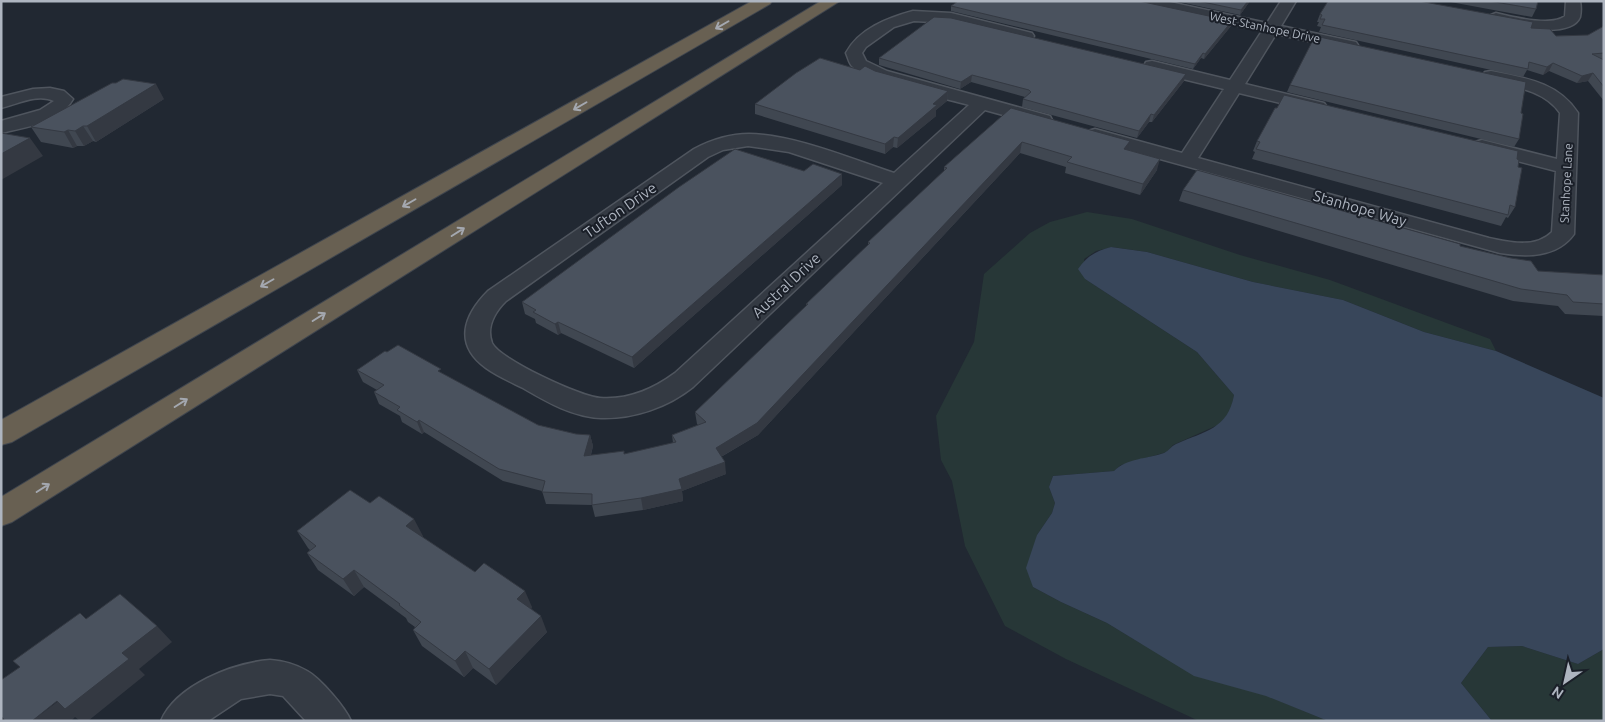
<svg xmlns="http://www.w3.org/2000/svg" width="1605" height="722" viewBox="0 0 1605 722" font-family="Ubuntu,sans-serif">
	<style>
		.green { fill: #273737 }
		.water { fill: #38465a }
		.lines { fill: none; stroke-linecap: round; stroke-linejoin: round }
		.minor-casing { stroke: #4f555e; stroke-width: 3 }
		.highway-casing { stroke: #3f454e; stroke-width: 2 }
		.minor { fill: #343a43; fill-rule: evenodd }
		.highway { fill: #686052; fill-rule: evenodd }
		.wall { fill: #404751 }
		.shaded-wall { fill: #343942 }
		.building { fill: #4a525e; stroke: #343942 }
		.oneway { stroke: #a4a8b0 }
		.labels { text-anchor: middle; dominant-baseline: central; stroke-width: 4; stroke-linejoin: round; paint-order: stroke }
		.far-street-label { font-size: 12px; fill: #aeb5c0; stroke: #1a1f28 }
		.street-label { font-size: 15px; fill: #aeb5c0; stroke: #1a1f28 }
	</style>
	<rect width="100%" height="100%" fill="#212832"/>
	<path class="green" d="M1087 212 1132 219 1240 255 1330 280 1490 339 1496 351 1424 332 1343 300 1253 282 1147 252 1112 247 1096 251 1084 259 1085 279 1197 352 1234 395 1231 411 1220 424 1173 445 1167 452 1121 465 1114 471 1053 476 1049 487 1055 503 1052 513 1037 535 1033 587 1061 602 1107 623 1140 643 1328 721H1199L1066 659 1005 626 965 546 952 481 941 460 936 416 974 342 984 274 1030 233 1050 222Z
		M1522 646 1578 664 1604 649V721H1492L1461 683 1488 647Z"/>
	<path class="water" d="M1111 247 1147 252 1253 282 1343 300 1424 332 1496 351 1604 398V649L1578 664 1522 646 1488 647 1461 683 1492 721H1328L1266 696 1194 676 1107 623 1061 602 1033 587 1026 568 1037 535 1052 513 1055 503 1049 487 1053 476 1114 471C1127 458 1147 459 1164 453 1169 451 1171 446 1176 444 1205 431 1228 429 1234 395L1197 352 1085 279 1078 269C1087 256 1096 251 1111 247Z"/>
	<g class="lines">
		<defs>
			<path id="minor" d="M1136 1H1165L1267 23 1281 1H1296L1281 26 1356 42 1358 45 1356 48 1350 50 1276 34 1245 84 1324 103 1327 107 1324 111 1318 112 1239 93 1198 158 1489 238C1509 242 1535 249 1552 232L1556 171 1475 150 1472 146 1475 142 1482 140 1557 159 1560 113C1544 89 1510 86 1485 80L1482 76 1485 72 1491 71C1525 78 1558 82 1578 113L1574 234C1557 258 1526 257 1500 253L1088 139 1085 135 1088 131 1095 129 1182 153 1224 89 1146 70 1144 66 1146 62 1152 61 1230 80 1262 31 1143 5 1138 4Z
				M1566 1H1580C1581 6 1581 12 1580 17 1571 40 1508 26 1491 21L1488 18 1491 15 1496 13C1512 17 1552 27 1565 16Z
				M913 11 951 13 1032 33 1034 36 1032 39 1026 41 951 23 914 21 894 27 866 47 862 53 866 61 887 71 1050 116 1052 120 1050 124 1043 126 985 110 693 387C668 407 634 419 601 418 573 417 547 402 523 388 511 382 497 376 486 368 453 344 464 315 488 291L694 149C711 140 730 134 749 134 795 135 851 159 894 173L969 105C945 98 868 82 853 67 849 64 848 57 846 53 859 29 887 18 913 11ZM748 146 789 152 883 183 675 373C652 390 628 400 600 398 581 397 499 359 492 343 486 327 495 312 506 301L708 157 723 150Z
				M50 88 64 91 73 99C60 123 26 127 1 133V121L40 110 54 101C38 93 17 104 1 108V97L33 89Z
				M270 660C283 661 295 664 307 671 320 678 345 707 351 721H306L283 696 270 694 241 699 208 721H161C176 685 233 663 270 660Z"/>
			<path id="highway" d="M752 1H772L770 4 12 442 1 445V420Z
				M821 1H840L12 522 1 526V497Z"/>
		</defs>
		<use href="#minor" class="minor-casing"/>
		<use href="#highway" class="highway-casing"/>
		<use href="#minor" class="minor"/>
		<use href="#highway" class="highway"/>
	</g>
	<path class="wall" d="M1175 1H1250L1240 15Z
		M1445 1H1538L1536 9 1532 17Z
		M951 6 1232 21 1231 26 1204 59 1201 58 1193 69 951 11Z
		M1320 14 1531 28 1556 36 1588 35 1604 26V101L1588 81 1577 83 1549 71 1543 75 1527 70 1523 77 1319 32 1321 27 1317 26 1319 22H1317Z
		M879 58 1184 81 1152 122H1149L1137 138 1022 107 1023 99 1025 97 971 82 960 89 879 65Z
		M860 70 875 71 948 91 947 101 936 110V116L897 148 893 147 885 154 755 114V104Z
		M1290 85 1521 113 1519 139 1514 147 1287 92Z
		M164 99 96 142 93 141 84 146H77L73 148 41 142 31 127Z
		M1011 108 1128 150 1157 170 1140 195 1065 173 1066 167 1020 153 758 435 721 457 726 474 682 491 683 501 643 510 595 517 592 505 546 504 542 491 503 481 424 432 422 434 402 422 400 416 379 404 374 392 377 390 363 382 357 370 387 352 443 374 538 425 576 434 590 435 593 446 591 455 625 454 673 443 672 435 698 425 697 424 695 412 806 306V304L868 245V242L944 172V167Z
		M1257 141 1517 159 1515 207 1508 218 1506 217 1501 226 1252 159 1255 152 1253 151Z
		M842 185 634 368 561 333 558 335 536 323 535 319 525 314 522 302Z
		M1183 190 1460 246 1538 271 1604 275V316L1565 314 1558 306 1513 301 1179 201Z
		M297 531 423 536 422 537 475 572 532 607 531 608 547 632 496 685 473 668 464 677 422 646 413 630 415 627 408 622 406 618 364 587 354 596 318 570 307 553 310 550 308 548Z"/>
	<path class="shaded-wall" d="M1248 1H1250L1240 15 1241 10Z
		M1232 21 1231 26 1204 59 1205 54Z
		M1203 53 1201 58 1193 69 1195 64Z
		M1553 63 1549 71 1543 75 1547 67Z
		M1593 73 1588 81 1577 83 1582 76Z
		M1186 74 1184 81 1152 122 1154 115Z
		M972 75 971 82 960 89 961 82Z
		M156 84 164 99 96 142 87 126Z
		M948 91 947 101 936 110V116L897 148 898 138 933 104Z
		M1151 114 1149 122 1137 138 1139 131Z
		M83 126 93 141 84 146 75 131Z
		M68 130 77 146 73 148 64 132Z
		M894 137 893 147 885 154V144Z
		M30 138 43 156 1 180V154Z
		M1130 141 1127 152 1124 149Z
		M1022 142 1020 153 758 435 717 459 716 448Z
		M1160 159 1157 170 1140 195 1143 184Z
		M842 174V185L634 368 632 357Z
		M558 322 561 333 558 335 555 324Z
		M419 420 424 432 422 434 417 422Z
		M590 435 593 446 587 468 584 456Z
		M725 462 726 474 682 491 683 501 643 510 641 498 679 479Z
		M414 519 423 536 414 543 406 526Z
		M354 570 364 587 354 596 343 579Z
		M525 591 532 607 524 616 517 599Z
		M541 616 547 632 496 685 489 669Z
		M157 626 172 642 139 669 145 675 88 721H80L75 717 71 721H32Z
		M465 651 473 668 464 677 455 661Z"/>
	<path class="building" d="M958 1H1139L1232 21 1205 54 1203 53 1195 64 951 6Z
		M1198 1H1248L1241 10Z
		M1328 1H1419L1533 22 1531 28 1550 29 1556 36 1588 35 1604 26V53L1592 54 1604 60V87L1593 73 1582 76 1553 63 1547 67 1529 62 1528 69 1322 25 1325 19H1320L1322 15 1320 14Z
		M1489 1H1538L1536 9Z
		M934 17 951 18 1186 74 1154 115 1151 114 1139 131 1023 99 1031 92 1029 90 972 75 961 82 879 58Z
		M1315 36 1526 82 1521 113 1523 114 1519 139 1290 85Z
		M820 58 860 70 865 66 875 71 948 91 933 104 937 105 898 138 894 137 885 144 755 104 796 73Z
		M123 79 156 84 87 126H83L75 131 68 130 64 132 31 127 112 83H116Z
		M1284 95 1518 151 1517 159 1519 160 1518 167 1522 168 1515 207 1510 205 1508 215 1256 149 1260 142 1257 141 1275 108H1277Z
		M1011 108 1130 141 1124 149 1160 159 1143 184 1067 162 1072 157 1022 142 757 423 716 448 725 462 679 479 682 489 641 498 592 505V494L542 492 545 481 499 469 419 420 417 422 397 410 400 407 374 392 384 385 357 370 385 351 387 352 398 345 441 369 438 371 538 425 576 434 590 435 584 456 624 451V454L676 442 672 435 706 422 695 412 808 304H806L870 243 868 242 947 168 944 167Z
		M1 133 30 138 1 154Z
		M735 149 804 171 813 164 842 174 632 357 558 322 555 324 533 312 536 310 522 302 679 187Z
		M1197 170 1460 244V246L1511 258 1531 261 1538 271 1604 275V304L1573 302 1567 295 1521 289 1183 190Z
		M350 490 370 503 379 496 414 519 406 526 475 572 484 563 525 591 517 599 541 616 489 669 465 651 455 661 413 630 421 622 399 605 400 604 354 570 343 579 307 553 316 546 297 531Z
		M120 594 157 626 122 653 129 659 65 709 57 701 32 721H5L1 716V680L20 667 13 661 80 613 86 619Z"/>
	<defs><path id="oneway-shaft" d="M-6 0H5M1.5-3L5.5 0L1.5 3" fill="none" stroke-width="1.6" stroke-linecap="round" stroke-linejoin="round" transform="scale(1.25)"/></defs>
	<g class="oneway">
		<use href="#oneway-shaft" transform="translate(722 25) rotate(150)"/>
		<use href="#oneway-shaft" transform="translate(580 106) rotate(150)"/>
		<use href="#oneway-shaft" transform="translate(409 203) rotate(150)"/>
		<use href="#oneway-shaft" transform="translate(458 232) rotate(-32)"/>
		<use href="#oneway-shaft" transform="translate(267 283) rotate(150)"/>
		<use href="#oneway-shaft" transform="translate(319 317) rotate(-32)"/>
		<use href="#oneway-shaft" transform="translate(181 403) rotate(-32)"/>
		<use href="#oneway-shaft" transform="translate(43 488) rotate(-32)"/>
	</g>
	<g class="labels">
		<g class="far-street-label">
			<text transform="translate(1265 27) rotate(12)">West Stanhope Drive</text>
			<text transform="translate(1566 183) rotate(-87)">Stanhope Lane</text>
		</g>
		<g class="street-label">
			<text transform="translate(1360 208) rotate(16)">Stanhope Way</text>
			<text transform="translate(620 210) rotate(-35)">Tufton Drive</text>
			<text transform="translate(786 285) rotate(-43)">Austral Drive</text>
		</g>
	</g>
	<rect width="1605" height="722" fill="none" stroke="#aeb5c0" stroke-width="5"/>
	<g transform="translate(1565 682) rotate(214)" stroke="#1a1f28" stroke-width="4" paint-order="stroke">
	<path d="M0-4L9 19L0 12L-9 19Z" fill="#aeb5c0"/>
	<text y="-8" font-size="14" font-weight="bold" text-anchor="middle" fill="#aeb5c0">N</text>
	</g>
</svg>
